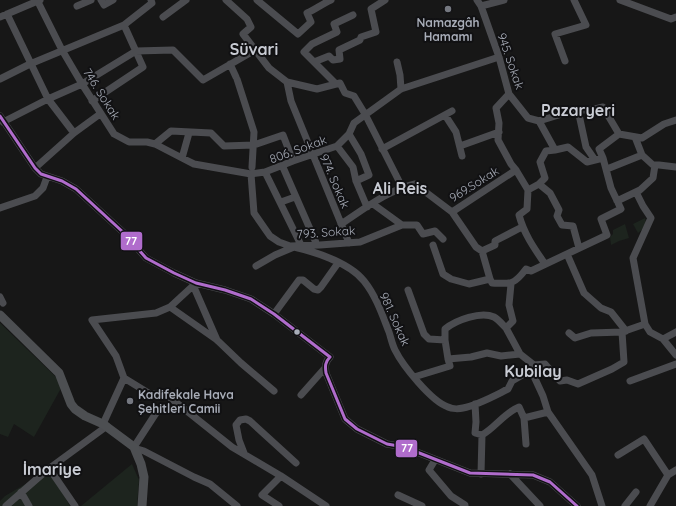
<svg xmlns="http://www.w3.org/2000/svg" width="676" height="506" viewBox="0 0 676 506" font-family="Quicksand,sans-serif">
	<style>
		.green { fill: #1d241e }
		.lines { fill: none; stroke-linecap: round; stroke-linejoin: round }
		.minor { stroke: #4b4c50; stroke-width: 7 }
		.major { stroke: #4d4f52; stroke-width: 9 }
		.bus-1-casing { stroke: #111113; stroke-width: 6 }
		.bus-1 { stroke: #b06ccc; stroke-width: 3 }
		.poi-dot { fill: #757880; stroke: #111113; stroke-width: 1.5 }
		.bus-dot { fill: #a8adb8; stroke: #111113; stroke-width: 1.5 }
		.labels { text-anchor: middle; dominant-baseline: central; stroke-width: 4; stroke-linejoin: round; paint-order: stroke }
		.poi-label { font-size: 12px; font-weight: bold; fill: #a8adb8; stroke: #111113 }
		.street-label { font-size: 12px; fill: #a8adb8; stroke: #111113 }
		.district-label { font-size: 16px; font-weight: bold; fill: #c9ccd4; stroke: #111113 }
		.line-badge { stroke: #111113; stroke-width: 1.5 }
		.badge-label { font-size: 11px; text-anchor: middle; font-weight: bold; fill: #fff }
	</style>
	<rect width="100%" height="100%" fill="#171717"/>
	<path class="green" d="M645 218 646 222 644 228 638 233 633 224Z
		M625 224 629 238 619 241 611 245 610 237 613 234V230Z
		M0 323 60 381V390L34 437 14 424 8 437 0 434Z
		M132 464 139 480 137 506H81Z
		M39 476 53 477 70 506H0V501L5 496Z"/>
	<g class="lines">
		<path class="minor" d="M37 0 62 50 82 84 114 134 129 142H147L155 144 182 158 194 164 251 174 265 172 293 161 337 146 349 134 354 123 401 89 499 57
			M101 0 104 5 113 0
			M226 0 247 19 251 27 243 34 269 68 287 82 317 89 340 83 345 93 354 96 365 114 402 187
			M257 0 298 34 311 22 307 13C316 9 322 4 331 0
			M477 0 481 6 499 57 509 94 528 118 539 121 575 110H591L603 107 619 134 642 138 664 124 676 120
			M620 0 671 19 676 17
			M77 6 91 0
			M481 6 504 0
			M7 14 48 99 74 133 100 114
			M0 17 40 0
			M163 17 186 0
			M565 61 555 34 586 25 574 0
			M314 62 304 52 312 44 337 32 334 24 353 15
			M397 62 400 75 401 89
			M230 64 236 77
			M0 79 30 64 124 25 152 3 151 0
			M237 79 254 132 252 167
			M287 82 291 101 349 243
			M336 84 314 62 329 56 333 60 340 59 339 50 360 40 361 37 376 32 371 9 385 0
			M509 94 496 108 499 123 498 140 511 164 516 170 528 190 527 209 519 215C524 234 534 248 545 264
			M92 101 143 67 124 25
			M578 110 586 147 595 160
			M445 115 456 132 462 156
			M0 116 35 168 41 174 62 181 76 189 124 233 146 258 174 273 196 283 225 290 251 299 274 314 330 357C325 362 325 366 326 373L345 419 357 429 387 444 404 447 470 473 533 475 550 482 577 506
			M539 121 555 150 568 147 587 162 603 158
			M3 122 48 99 82 84 136 51 173 50 203 80 255 50
			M349 134 361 154 369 175 356 181
			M635 137 642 155 653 165H659L676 167
			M155 144 171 131 211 133 224 146 254 145 283 135 293 161
			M337 146 353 167 356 181 367 207
			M460 146 499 132
			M382 149 452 111
			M182 158 189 133
			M282 165 317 245
			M35 168 74 133
			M607 169 642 155
			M265 172 301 245
			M251 174 254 213 270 236 279 242 290 246 320 245 360 242 402 225
			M539 184 550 193 559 210 557 216 562 225 573 226 579 248
			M528 190 539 184 545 178 540 162 546 151 555 150
			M636 192 643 206 651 218 633 258 645 324 650 332 663 339 676 355
			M617 201 640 190 653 178 655 165
			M281 202 295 197
			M373 204 402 225H417L423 234 435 231 443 239
			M0 208 35 196 43 188 47 177
			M452 212 516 170
			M341 224C364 209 388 190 415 184L452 212 476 247 482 251 490 279 492 283C511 284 514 285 526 269L531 271 607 235 601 219 621 209 611 188 603 158 599 149 619 134
			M433 245 443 274 451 279 469 284 490 279
			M290 246C312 251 349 262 364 281 376 296 382 314 389 332 391 338 392 344 395 350 403 366 431 401 448 407 452 409 459 409 463 408 478 405 494 396 508 389L512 381 531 370
			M482 251 495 245V241L522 227
			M567 254 584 293 601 308 611 312 626 331
			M256 266 275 255 294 247
			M511 284 509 305 513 321 506 328 520 354
			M193 285 217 340
			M408 290 424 334 429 339 445 340
			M0 297 3 303
			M170 307 217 340 241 363 274 391
			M274 314 299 280H303L314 289 318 290 321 287 338 263
			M506 328C503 325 498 319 494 317 481 311 456 320 445 329V340L448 359 471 357 487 353 501 356 520 354 534 365 545 364 560 381 567 380 578 384 612 369 624 362 622 332 645 324
			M569 333 575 338 591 333 622 332
			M663 339 676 332
			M533 368 531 370 543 396 548 412 592 475 602 506
			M414 377 450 366 448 359
			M124 378 150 394H163L168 396 232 447 281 476 326 506
			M630 381 676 364
			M301 395 325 368
			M475 404 476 422 475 433 482 435C496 427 504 413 519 407L524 418
			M103 424 124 378 116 356 92 320 156 313 170 307 196 283
			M526 444 524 418 548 412
			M134 447 158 410
			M134 448 144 451 194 477 210 484 237 506
			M244 453 239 440 236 425 240 420 246 419 250 421 296 463
			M618 455 644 439 668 475
			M435 460 429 470 451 496 465 505V506
			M49 468 75 506
			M481 474 482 435
			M510 474 540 506
			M21 492 29 506
			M398 495 422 506
			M6 506 47 470 107 426
			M279 506 262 495 281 476
			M625 506 636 492
			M650 506 668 475 676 470"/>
		<path class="major" d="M0 315 59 373 71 404 75 409 85 416 103 424 134 447 141 464 144 477 142 506"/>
		<defs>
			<path id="bus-1" d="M0 116 35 168 41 174 62 181 76 189 124 233 146 258 174 273 196 283 225 290 251 299 274 314 330 357C325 362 325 366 326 373L345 419 357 429 387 444 404 447 470 473 533 475 550 482 577 506"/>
		</defs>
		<use href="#bus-1" class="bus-1-casing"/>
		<use href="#bus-1" class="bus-1"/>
	</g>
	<g class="poi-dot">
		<circle cx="448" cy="9" r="4"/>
		<circle cx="130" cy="401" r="4"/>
	</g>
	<circle class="bus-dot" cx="297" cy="332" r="3.5"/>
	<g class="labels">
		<g class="poi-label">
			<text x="448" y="22">Namazgâh<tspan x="448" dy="14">Hamamı</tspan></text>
			<text x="138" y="394" text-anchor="start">Kadifekale Hava<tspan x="138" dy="14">Şehitleri Camii</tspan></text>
		</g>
		<g class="street-label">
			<text transform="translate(511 61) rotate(71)">945. Sokak</text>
			<text transform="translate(102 94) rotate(58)">746. Sokak</text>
			<text transform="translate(298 149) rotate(-20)">806. Sokak</text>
			<text transform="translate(335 181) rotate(67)">974. Sokak</text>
			<text transform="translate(474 184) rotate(-32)">969.Sokak</text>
			<text transform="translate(326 232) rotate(-4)">793. Sokak</text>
			<text transform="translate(395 319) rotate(66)">981. Sokak</text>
		</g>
		<g class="district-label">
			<text x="254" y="49">Süvari</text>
			<text x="578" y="110">Pazaryeri</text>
			<text x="400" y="188">Ali Reis</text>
			<text x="533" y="371">Kubilay</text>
			<text x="52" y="469">İmariye</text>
		</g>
	</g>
	<g class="line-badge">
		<rect x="120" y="231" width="23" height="20" rx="4" fill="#b06ccc"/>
		<rect x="395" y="439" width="23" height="19" rx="4" fill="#b06ccc"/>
	</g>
	<g class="badge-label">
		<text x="131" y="245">77</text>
		<text x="407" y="452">77</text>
	</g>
</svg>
